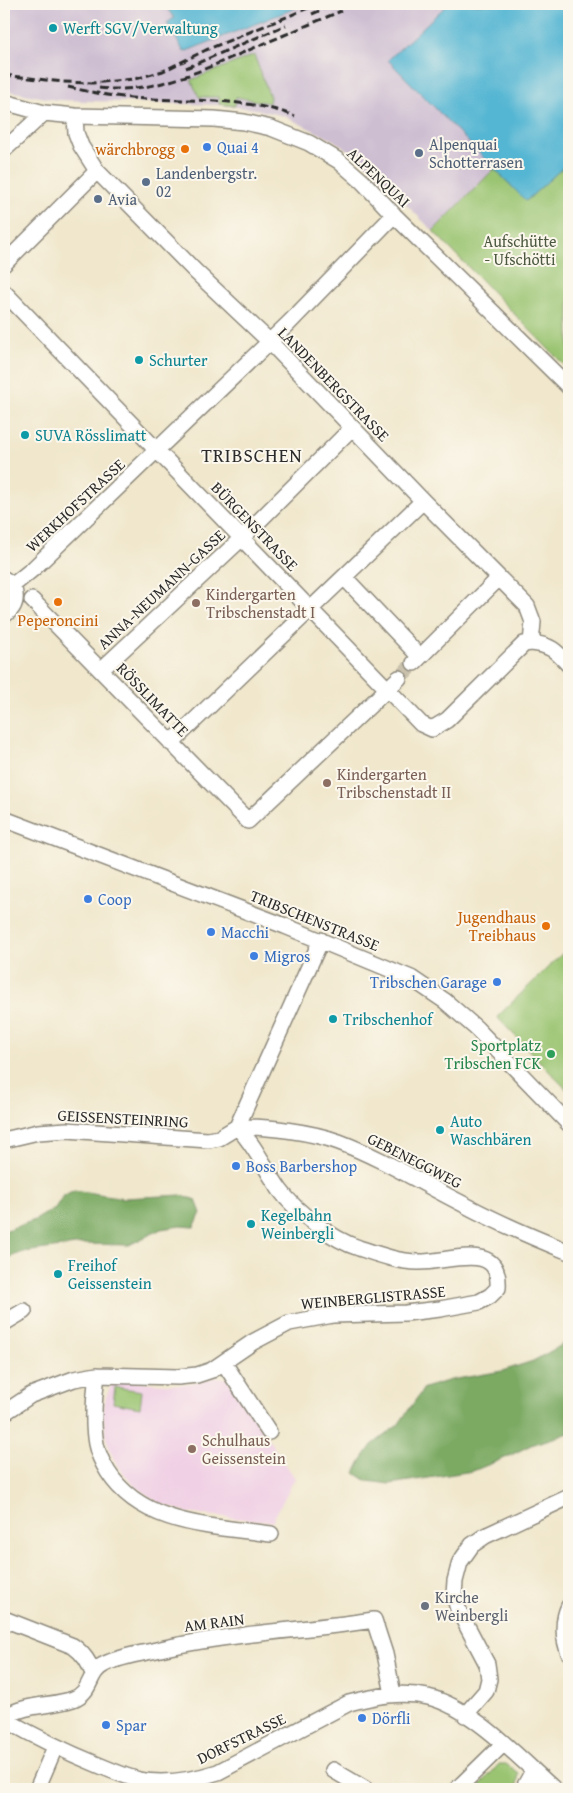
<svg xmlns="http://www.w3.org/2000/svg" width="573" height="1793" viewBox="0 0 573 1793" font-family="'Gentium Book Plus',serif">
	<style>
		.built { fill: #f0d0e5 }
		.industrial { fill: #cebed2 }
		.green { fill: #9ac471; stroke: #62784e }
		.forest { fill: #7baa63; stroke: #536a47 }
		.water { fill: #54b6d3; stroke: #40707f }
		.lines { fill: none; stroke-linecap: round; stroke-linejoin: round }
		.minor-tunnel { stroke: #c9c1ac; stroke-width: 15; stroke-dasharray: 15 8; stroke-linecap: butt }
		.minor-casing { stroke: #8e897c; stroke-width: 18 }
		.minor { stroke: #fff; stroke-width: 15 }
		.rail { stroke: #2b2b2b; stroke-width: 3; stroke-dasharray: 8 4; stroke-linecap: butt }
		.culture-dot { fill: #0f9aa8; stroke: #fbf7ec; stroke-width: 2 }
		.shop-dot { fill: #3f7fe0; stroke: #fbf7ec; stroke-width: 2 }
		.food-dot { fill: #e8710a; stroke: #fbf7ec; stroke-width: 2 }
		.service-dot { fill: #5c6f8a; stroke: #fbf7ec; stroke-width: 2 }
		.education-dot { fill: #8d6e63; stroke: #fbf7ec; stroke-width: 2 }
		.leisure-dot { fill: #2e9e5b; stroke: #fbf7ec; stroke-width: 2 }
		.worship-dot { fill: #6b7280; stroke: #fbf7ec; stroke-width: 2 }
		.labels { text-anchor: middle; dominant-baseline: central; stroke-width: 4; stroke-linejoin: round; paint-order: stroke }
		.culture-label { font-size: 16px; fill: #0d838f; stroke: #fbf7ec; text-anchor: start }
		.service-label { font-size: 16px; fill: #4e5e75; stroke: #fbf7ec; text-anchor: start }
		.shop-label { font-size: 16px; fill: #366cbe; stroke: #fbf7ec; text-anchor: start }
		.food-label { font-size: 16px; fill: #c56008; stroke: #fbf7ec; text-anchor: end }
		.street-label { font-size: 16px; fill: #2b2b2b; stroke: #fbf7ec }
		.park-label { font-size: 16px; fill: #4c5940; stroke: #fbf7ec }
		.education-label { font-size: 16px; fill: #785e54; stroke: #fbf7ec; text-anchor: start }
		.leisure-label { font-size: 16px; fill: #27864d; stroke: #fbf7ec; text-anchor: end }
		.worship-label { font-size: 16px; fill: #5b616d; stroke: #fbf7ec; text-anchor: start }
		.quarter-label { font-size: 19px; letter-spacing: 1px; fill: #2b2b2b; stroke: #fbf7ec }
	</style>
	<rect width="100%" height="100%" fill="#fbf7ec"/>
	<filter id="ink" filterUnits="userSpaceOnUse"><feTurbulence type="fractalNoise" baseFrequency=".02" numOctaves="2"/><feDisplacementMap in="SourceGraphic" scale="10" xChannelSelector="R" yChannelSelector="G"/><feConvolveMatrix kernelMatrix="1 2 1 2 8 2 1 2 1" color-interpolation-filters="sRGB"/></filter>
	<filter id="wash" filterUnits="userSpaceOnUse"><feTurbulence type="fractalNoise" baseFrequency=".0096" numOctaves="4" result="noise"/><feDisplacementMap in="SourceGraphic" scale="20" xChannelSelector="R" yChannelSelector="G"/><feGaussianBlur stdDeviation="1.12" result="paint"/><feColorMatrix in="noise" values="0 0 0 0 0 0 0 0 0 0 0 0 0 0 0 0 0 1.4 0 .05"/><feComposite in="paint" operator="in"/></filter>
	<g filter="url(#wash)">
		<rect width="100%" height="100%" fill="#f0e7cc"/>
		<path class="built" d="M217 1377 227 1379 295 1478 272 1522 188 1513 159 1503 131 1483 114 1460 106 1438 103 1413 106 1397 111 1386 123 1381 179 1385 204 1381Z"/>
		<path class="industrial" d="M4 4H164L174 19 168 23 184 52 306 4H448L389 60 495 168 433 231 356 155 333 140 284 116 255 109 219 105 56 100 4 90Z"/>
		<path class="green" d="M254 55 270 97 269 103 236 97 235 106 219 104V97H199L191 80Z
			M569 162V370L433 231 495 168 526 201Z
			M569 947V1092L497 1017Z
			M115 1387 142 1391 140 1408 113 1403Z
			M499 1764H506L519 1774 516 1789H477Z"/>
		<path class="forest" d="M74 1190 124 1198 181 1195 196 1200 201 1213 194 1227 180 1226 161 1229 129 1245 83 1244 24 1252 4 1259V1231L35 1220 55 1208 63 1196Z
			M569 1341V1433L531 1445 505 1458 473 1471 390 1484 367 1481 355 1473 361 1461 372 1445 398 1425 424 1388 451 1380 502 1371 533 1361Z"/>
		<path class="water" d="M164 4H306L184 52 167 23 174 18Z
			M448 4H569V162L526 201 388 60Z"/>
	</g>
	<g filter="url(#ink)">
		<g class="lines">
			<path class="minor-tunnel" d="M399 678 414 663"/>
			<defs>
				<path id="minor" d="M4 102 44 113 75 116 214 119 244 122 271 128 309 143 339 161 363 182 394 215 569 387
					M75 116 76 133 81 146 97 171 196 272 270 342 423 501 527 606 533 622 531 643C551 645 556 651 569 665
					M4 150 44 113
					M4 264 97 171
					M4 292 421 724 432 729 447 720 524 644 531 643
					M344 577 420 657
					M4 579C19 588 19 606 4 615
					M12 586 34 568 289 323 394 215
					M32 600 248 821 399 678
					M414 663 499 578
					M101 670 242 538 352 428
					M171 743 423 501
					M4 819 285 926 411 978 445 1001 476 1028 569 1124
					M237 1127C266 1126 312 1132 339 1142 382 1158 423 1184 465 1205 499 1223 534 1238 569 1252
					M237 1127 321 940
					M4 1140 38 1132 67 1130 208 1140 219 1138 237 1127
					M4 1323 24 1311
					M224 1363 269 1432
					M97 1375C94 1398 92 1422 96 1444 98 1454 103 1464 108 1472 142 1526 214 1526 271 1534
					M4 1413 31 1395 74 1379 97 1375 178 1377 197 1375 212 1370 253 1342 289 1323 333 1315 406 1313 440 1309 479 1302 490 1296 498 1288C501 1239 448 1263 418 1262 399 1262 377 1254 359 1248 333 1240 296 1212 280 1190 265 1169 255 1145 237 1127
					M569 1606C562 1620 563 1639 569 1653
					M4 1619 73 1646C84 1654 89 1662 93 1674
					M465 1715 486 1691 489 1679 487 1664 458 1609 454 1595 455 1581 460 1562 472 1545 485 1536 569 1497
					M4 1717C28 1703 49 1707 73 1699 93 1692 87 1672 105 1664 119 1657 137 1654 152 1651 225 1633 301 1631 374 1620L385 1654 393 1694
					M4 1719C34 1736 64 1751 96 1764 110 1770 124 1776 139 1780 166 1785 193 1780 218 1772L349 1703C375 1696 401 1691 428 1697 472 1707 521 1760 554 1789
					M333 1770 365 1789
					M37 1789 55 1747
					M457 1789 503 1744
					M523 1789 533 1771"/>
			</defs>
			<use href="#minor" class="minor-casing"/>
			<use href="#minor" class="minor"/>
			<path class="rail" d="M312 14 335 4
				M186 68 286 25
				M4 75 63 82 92 83 135 79 163 71 206 50 318 4
				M68 87C94 93 121 98 148 99 198 101 247 98 295 116
				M99 88C151 94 196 73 242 53 275 39 308 25 341 11"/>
		</g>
	</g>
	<g class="culture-dot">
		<circle cx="53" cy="28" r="5"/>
		<circle cx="139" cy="360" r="5"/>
		<circle cx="25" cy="435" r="5"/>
		<circle cx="333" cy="1019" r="5"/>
		<circle cx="440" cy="1130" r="5"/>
		<circle cx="251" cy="1224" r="5"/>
		<circle cx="58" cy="1274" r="5"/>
	</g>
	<g class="shop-dot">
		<circle cx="207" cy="147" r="5"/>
		<circle cx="88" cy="899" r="5"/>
		<circle cx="211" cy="932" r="5"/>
		<circle cx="254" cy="956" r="5"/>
		<circle cx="497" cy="982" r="5"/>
		<circle cx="236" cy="1166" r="5"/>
		<circle cx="362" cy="1718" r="5"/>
		<circle cx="106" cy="1725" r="5"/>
	</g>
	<g class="food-dot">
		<circle cx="185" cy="149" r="5"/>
		<circle cx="58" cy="602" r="5"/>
		<circle cx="546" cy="926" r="5"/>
	</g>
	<g class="service-dot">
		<circle cx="419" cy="153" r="5"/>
		<circle cx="146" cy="182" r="5"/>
		<circle cx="98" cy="199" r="5"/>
	</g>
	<g class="education-dot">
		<circle cx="196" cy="603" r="5"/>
		<circle cx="327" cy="783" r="5"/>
		<circle cx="192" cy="1449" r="5"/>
	</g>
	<circle class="leisure-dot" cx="551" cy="1054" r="5"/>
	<circle class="worship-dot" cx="425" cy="1606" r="5"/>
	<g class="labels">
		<g class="culture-label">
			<text x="63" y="28">Werft SGV/Verwaltung</text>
			<text x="149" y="360">Schurter</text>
			<text x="35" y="435">SUVA Rösslimatt</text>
			<text x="343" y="1019">Tribschenhof</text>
			<text x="450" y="1121">Auto<tspan x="450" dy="18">Waschbären</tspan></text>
			<text x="261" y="1215">Kegelbahn<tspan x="261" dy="18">Weinbergli</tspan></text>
			<text x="68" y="1265">Freihof<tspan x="68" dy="18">Geissenstein</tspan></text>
		</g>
		<g class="service-label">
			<text x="429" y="144">Alpenquai<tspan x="429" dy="18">Schotterrasen</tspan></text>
			<text x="156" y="173">Landenbergstr.<tspan x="156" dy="18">02</tspan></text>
			<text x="108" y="199">Avia</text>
		</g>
		<g class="shop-label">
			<text x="217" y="147">Quai 4</text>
			<text x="98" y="899">Coop</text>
			<text x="221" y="932">Macchi</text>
			<text x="264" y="956">Migros</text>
			<text x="487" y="982" text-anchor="end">Tribschen Garage</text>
			<text x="246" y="1166">Boss Barbershop</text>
			<text x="372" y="1718">Dörfli</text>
			<text x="116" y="1725">Spar</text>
		</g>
		<g class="food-label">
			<text x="175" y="149">wärchbrogg</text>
			<text x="58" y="620" text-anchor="middle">Peperoncini</text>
			<text x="536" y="917">Jugendhaus<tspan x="536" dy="18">Treibhaus</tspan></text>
		</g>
		<g class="street-label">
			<text transform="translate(379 177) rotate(43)">ALPENQUAI</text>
			<text transform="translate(334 384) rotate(46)">LANDENBERGSTRASSE</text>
			<text transform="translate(75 505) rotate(-43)">WERKHOFSTRASSE</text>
			<text transform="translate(255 526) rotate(46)">BÜRGENSTRASSE</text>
			<text transform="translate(161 589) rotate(-43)">ANNA-NEUMANN-GASSE</text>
			<text transform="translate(153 699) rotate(46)">RÖSSLIMATTE</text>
			<text transform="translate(315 920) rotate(22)">TRIBSCHENSTRASSE</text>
			<text transform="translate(123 1118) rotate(3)">GEISSENSTEINRING</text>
			<text transform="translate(415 1160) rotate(27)">GEBENEGGWEG</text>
			<text transform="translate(373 1297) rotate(-5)">WEINBERGLISTRASSE</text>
			<text transform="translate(214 1622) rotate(-7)">AM RAIN</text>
			<text transform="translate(241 1738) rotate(-26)">DORFSTRASSE</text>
		</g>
		<g class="park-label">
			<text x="520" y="241">Aufschütte<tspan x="520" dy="18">- Ufschötti</tspan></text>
		</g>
		<g class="education-label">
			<text x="206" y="594">Kindergarten<tspan x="206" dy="18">Tribschenstadt I</tspan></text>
			<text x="337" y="774">Kindergarten<tspan x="337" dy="18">Tribschenstadt II</tspan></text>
			<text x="202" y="1440">Schulhaus<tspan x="202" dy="18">Geissenstein</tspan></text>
		</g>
		<g class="leisure-label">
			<text x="541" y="1045">Sportplatz<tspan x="541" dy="18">Tribschen FCK</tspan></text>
		</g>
		<g class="worship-label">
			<text x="435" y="1597">Kirche<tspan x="435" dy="18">Weinbergli</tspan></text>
		</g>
		<g class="quarter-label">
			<text x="252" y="455">TRIBSCHEN</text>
		</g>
	</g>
	<rect width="573" height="1793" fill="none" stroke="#fbf7ec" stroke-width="20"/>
</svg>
